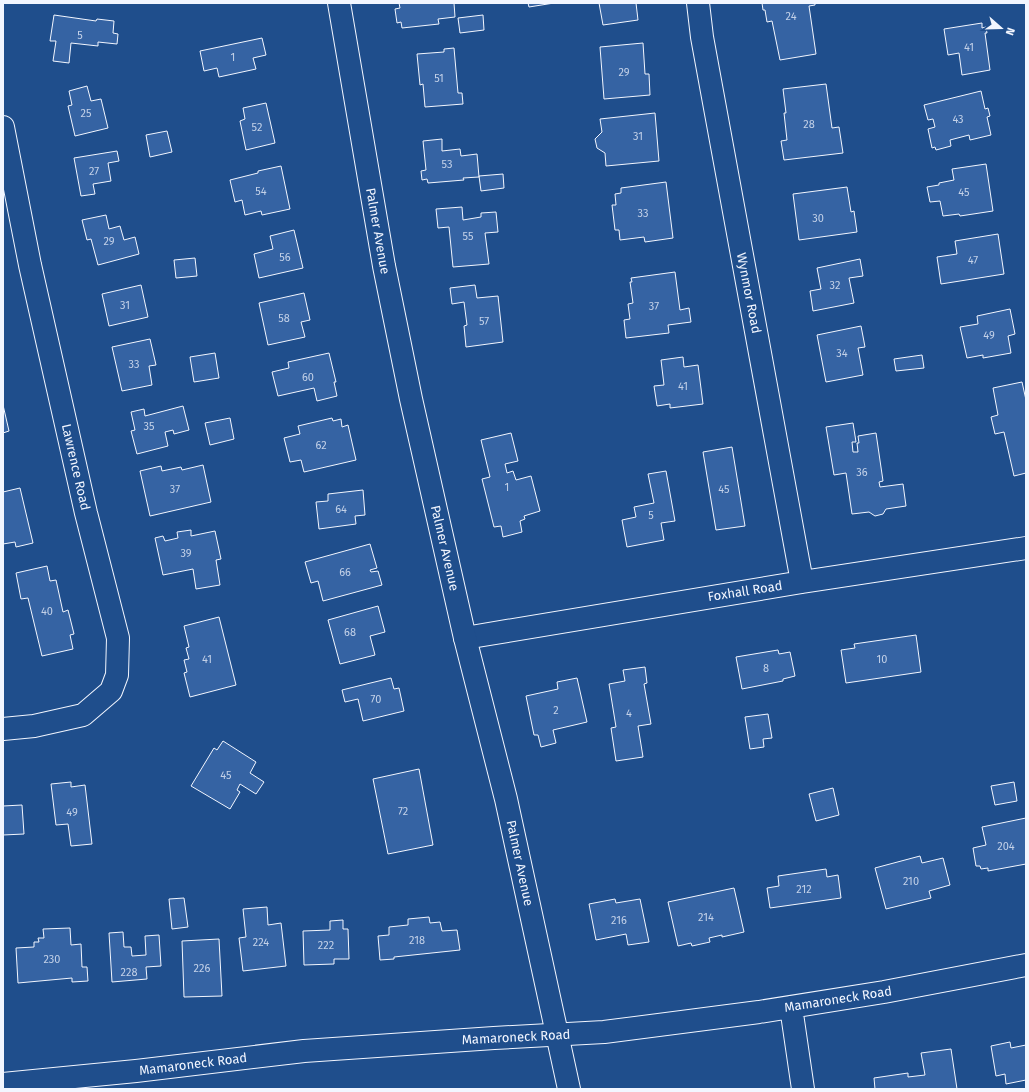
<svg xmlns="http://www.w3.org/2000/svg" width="1029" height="1092" viewBox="0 0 1029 1092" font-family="'Fira Sans',sans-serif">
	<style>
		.building { fill: #3563a3; stroke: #f2f6ff }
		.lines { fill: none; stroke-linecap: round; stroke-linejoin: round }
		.minor-casing { stroke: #f2f6ff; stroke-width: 24 }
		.major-casing { stroke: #f2f6ff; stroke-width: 24 }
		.minor { stroke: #1f4e8c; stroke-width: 22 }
		.major { stroke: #1f4e8c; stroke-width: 22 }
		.labels { text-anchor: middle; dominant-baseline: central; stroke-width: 3; stroke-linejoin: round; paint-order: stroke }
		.number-label { font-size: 11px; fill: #c3d1e8 }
		.street-label { font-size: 13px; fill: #f2f6ff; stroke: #1f4e8c }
	</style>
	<rect width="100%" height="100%" fill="#1f4e8c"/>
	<path class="building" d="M399 3H454L455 17 438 19 439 24 402 28 401 22 397 23 395 9 400 8Z
		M528 3H554L529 7Z
		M599 3H636L638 20 603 25Z
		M762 3H815V5L809 6 816 54 780 60 772 21 767 22 765 10H763Z
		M54 15 96 21 97 19 114 21 113 33 118 34 117 44 98 42V46L71 43 69 63 53 61 56 41H50Z
		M483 15 484 30 460 33 458 18Z
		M982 23V28L986 27 987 33H985L990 70 962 75 959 53 948 55 944 29Z
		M262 38 266 55 253 58 256 69 219 77 217 68 204 71 200 51Z
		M643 43 645 74H649L650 95 604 99 600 47Z
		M454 48 458 93H462L463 104 425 107 423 84 420 85 417 54 444 52V49Z
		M826 84 832 128 839 127 843 153 784 160 781 141 787 140 784 113H786L783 89Z
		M87 86 91 101 101 99 108 128 75 136 68 106 72 105 69 91Z
		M981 91 985 109 988 108 990 116 987 117 991 135 970 140 969 135 950 140 951 146 936 150 935 147 932 148 928 129 935 127 933 119 928 120 924 105Z
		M266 103 275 143 246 150 240 121 245 119 243 108Z
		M655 113 659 161 606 166 605 153 597 148 595 139 602 132 600 119Z
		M167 131 172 152 150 157 146 135Z
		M442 139V151L460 149 461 156 477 154 479 177 463 178 464 180 428 183 427 179 422 180 421 171 426 170 423 141Z
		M117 151 119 161 108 163 111 181 93 184 95 194 81 196 74 158Z
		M986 164 993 211 960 216 959 214 943 216 940 201 930 202 927 187 939 185V183L954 180 952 169Z
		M281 166 290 209 262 215 261 211 245 215 242 200 235 202 230 180 258 173V171Z
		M503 174 504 188 481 191 479 176Z
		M666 182 673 238 645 242 644 237 620 240 619 230H615L612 205H616L615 194 621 193V188Z
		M847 187 851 212 854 211 857 232 799 240 793 194Z
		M462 207 463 220 481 217V213L496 212 498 232 485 233 489 264 453 267 449 227 438 228 436 209Z
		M106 215 109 229 120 226 124 240 135 237 139 254 98 265 91 239 87 240 82 220Z
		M294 230 303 268 259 278 254 254 273 249 270 236Z
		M998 234 1004 274 941 284 937 257 957 254 955 241Z
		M195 258 197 276 176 278 174 260Z
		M860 259 863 276 849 278 854 303 813 311 810 291 821 289 817 268Z
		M675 272 680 310 689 308 691 322 668 325 669 333 626 338 624 320 630 319 628 304 633 303 630 282H632L631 278Z
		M141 285 148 317 109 326 102 294Z
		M475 285 477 298 498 296 503 342 466 347 464 326 467 325 464 302 452 304 450 288Z
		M304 293 310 320 301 322 305 337 268 345 259 303Z
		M1010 309 1015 334 1008 336 1011 353 983 358V355L967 358 960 327 978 324 977 316Z
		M861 326 865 347 858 348 863 375 826 382 817 335Z
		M150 339 156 365 149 366 152 385 122 391 112 347Z
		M215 353 219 378 194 382 190 357Z
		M329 353 336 382H334L337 396 317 401 314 388 278 396 272 372 289 368 288 362Z
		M922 355 924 368 896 371 894 359Z
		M683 357 684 367 698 365 703 404 670 408V404L657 406 654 386 664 385 661 360Z
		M1022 382 1026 400V473L1014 476 1004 432 995 434 991 417 998 415 993 388Z
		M3 405 9 431 3 433Z
		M183 406 189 430 174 434 173 430 165 432 168 446 137 454 131 431 135 430 131 412 144 409 145 416Z
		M230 418 234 439 210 445 205 423Z
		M332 418 333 421 341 419 342 427 348 425 356 460 304 472 301 460 290 462 284 438 300 434 298 426Z
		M853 423 856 442H852L853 452H858L857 443H859L858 436 876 433 883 481 879 482 880 487 903 484 906 506 886 509 883 514 875 516 869 512 852 514 846 473 834 475 826 427Z
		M511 433 518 461 505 464 507 473 513 471 516 480 531 476 540 511 524 516 525 519 520 521 522 532 503 537 501 526 494 527 482 479 490 477 481 440Z
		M732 447 745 526 716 530 703 452Z
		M203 465 211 502 150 516 140 471 161 466 162 471 181 467 182 470Z
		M666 471 675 521 661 523 664 540 627 547 622 520 636 517 634 507 654 503 648 474Z
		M20 488 33 543 16 547 15 542 3 544V492Z
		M363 490 365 515 355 516 356 524 319 529 316 502 328 501V494Z
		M191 530V536L215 531 221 559 216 560 220 585 196 589 193 569 163 575 155 538 163 536 165 541 178 538 177 532Z
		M370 544 377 568 370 570 371 572 378 571 382 585 323 601 318 581 311 583 305 562Z
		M47 566 50 581 56 580 63 612 68 610 74 634 70 635 73 649 42 656 28 598 21 599 16 573Z
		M378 606 385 632 370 636 375 655 340 664 328 620Z
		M219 617 236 685 190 697 184 673 187 672 184 660 189 659 186 648 189 647 184 626Z
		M916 635 921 672 846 683 841 650 855 648 854 644Z
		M778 650 779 654 790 652 795 676 783 679V681L742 689 736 657Z
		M645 667 647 683 644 684 651 724 638 726 643 757 616 761 611 728 616 727 609 684 625 681 623 670Z
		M391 678 394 689 399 688 404 711 363 721 358 699 345 702 342 690Z
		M577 678 587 722 553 730 556 743 541 747 538 735H534L526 696 558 689 557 682Z
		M768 714 772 738 763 739 764 747 750 749 745 717Z
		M223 741 256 762 250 773 264 782 256 794 240 784 237 790 240 792 230 809 191 786 214 748 217 750Z
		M419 769 433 845 388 854 373 779Z
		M71 782V787L85 785 92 844 71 846 68 824 56 825 51 784Z
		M1014 782 1017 801 995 805 991 786Z
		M833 788 839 815 816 821 809 794Z
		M22 805 24 834 3 835V806Z
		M1026 818V864L988 871V868L981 869 980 866H976L973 848 986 845 982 827Z
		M920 856 922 863 943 858 950 885 929 891 931 898 886 909 875 868Z
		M826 869 827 877 838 875 841 898 770 908 767 888 779 886 778 876Z
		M734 888 744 932 722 937V935L709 938 710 942 692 946 691 943 678 946 668 902Z
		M184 898 188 927 172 929 169 899Z
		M615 899 616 903 640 899 649 942 628 945 626 934 596 940 589 904Z
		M267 907 268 925 281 923 286 966 243 971 239 938 246 937 243 909Z
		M429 917 430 923 440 922 442 931 457 930 460 950 394 957V959L380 960 378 936 389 935V927L408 925V919Z
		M343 920V929H348L349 959H334V964L304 965 303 931 330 930V921Z
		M70 928 71 945 81 944 82 967H87L88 981 72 982V978L18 983 16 948 34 947V942H39L38 938H44L43 929Z
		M123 932 124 947H131L132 956 146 955 145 936 159 935 161 966 146 967 147 979 112 982 109 933Z
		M219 939 222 996 184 997 182 941Z
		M1010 1042 1011 1048 1026 1045V1080L1006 1084 1005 1074 996 1076 991 1046Z
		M951 1049 957 1089H875L874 1078 908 1073V1077L925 1075 921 1053Z"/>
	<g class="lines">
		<defs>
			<path id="minor" d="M698 3 702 37 802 582
				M3 127 30 265 86 513 118 638 117 675 111 691 83 715 34 726 3 729
				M465 638 802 582 1026 548
				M791 1007 803 1089
				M3 1084 136 1071 304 1051 494 1038 604 1032 759 1012 884 992 1026 965"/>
			<path id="major" d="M339 3 384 266 411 399 465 638 506 799 569 1089"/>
		</defs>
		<use href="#minor" class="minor-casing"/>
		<use href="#major" class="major-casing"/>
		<use href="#minor" class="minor"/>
		<use href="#major" class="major"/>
	</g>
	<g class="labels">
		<g class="number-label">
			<text x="791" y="16">24</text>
			<text x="80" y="35">5</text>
			<text x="969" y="47">41</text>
			<text x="233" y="57">1</text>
			<text x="624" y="72">29</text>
			<text x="439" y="78">51</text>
			<text x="86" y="113">25</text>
			<text x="958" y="119">43</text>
			<text x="809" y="124">28</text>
			<text x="257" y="127">52</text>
			<text x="638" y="136">31</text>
			<text x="447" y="164">53</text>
			<text x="94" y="171">27</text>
			<text x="261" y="191">54</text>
			<text x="964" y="192">45</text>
			<text x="643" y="213">33</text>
			<text x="818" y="218">30</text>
			<text x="468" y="236">55</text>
			<text x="109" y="241">29</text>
			<text x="285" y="257">56</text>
			<text x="973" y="260">47</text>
			<text x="835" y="285">32</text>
			<text x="125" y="305">31</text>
			<text x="654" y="306">37</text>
			<text x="284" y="318">58</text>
			<text x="484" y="321">57</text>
			<text x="989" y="335">49</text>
			<text x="842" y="353">34</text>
			<text x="134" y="364">33</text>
			<text x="308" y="377">60</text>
			<text x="683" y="386">41</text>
			<text x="149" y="426">35</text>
			<text x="321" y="445">62</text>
			<text x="862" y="472">36</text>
			<text x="507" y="487">1</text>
			<text x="175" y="489">37</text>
			<text x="724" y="489">45</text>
			<text x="341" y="509">64</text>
			<text x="651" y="515">5</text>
			<text x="186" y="553">39</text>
			<text x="345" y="572">66</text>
			<text x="47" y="611">40</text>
			<text x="350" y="632">68</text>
			<text x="207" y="659">41</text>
			<text x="882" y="659">10</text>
			<text x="766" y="668">8</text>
			<text x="376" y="699">70</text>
			<text x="556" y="710">2</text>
			<text x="629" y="713">4</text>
			<text x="226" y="775">45</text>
			<text x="403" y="811">72</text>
			<text x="72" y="812">49</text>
			<text x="1006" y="846">204</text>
			<text x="911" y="881">210</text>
			<text x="804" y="889">212</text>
			<text x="706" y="917">214</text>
			<text x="619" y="920">216</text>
			<text x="417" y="940">218</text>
			<text x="261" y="942">224</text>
			<text x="326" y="945">222</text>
			<text x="52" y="959">230</text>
			<text x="202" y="968">226</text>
			<text x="129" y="972">228</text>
		</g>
		<g class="street-label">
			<text transform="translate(378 231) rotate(80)">Palmer Avenue</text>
			<text transform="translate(749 293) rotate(79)">Wynmor Road</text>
			<text transform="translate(76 467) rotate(77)">Lawrence Road</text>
			<text transform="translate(445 548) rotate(77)">Palmer Avenue</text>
			<text transform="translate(745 591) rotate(-9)">Foxhall Road</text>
			<text transform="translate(520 863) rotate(78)">Palmer Avenue</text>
			<text transform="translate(838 999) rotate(-9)">Mamaroneck Road</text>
			<text transform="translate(516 1037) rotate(-3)">Mamaroneck Road</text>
			<text transform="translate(193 1064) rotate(-7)">Mamaroneck Road</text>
		</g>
	</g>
	<rect width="1029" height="1092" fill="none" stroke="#f2f6ff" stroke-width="8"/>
	<g transform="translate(1001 28) rotate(110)" stroke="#1f4e8c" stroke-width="3" paint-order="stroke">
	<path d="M0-3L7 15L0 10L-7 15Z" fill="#f2f6ff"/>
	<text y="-6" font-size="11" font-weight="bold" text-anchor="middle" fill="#f2f6ff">N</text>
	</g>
</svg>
